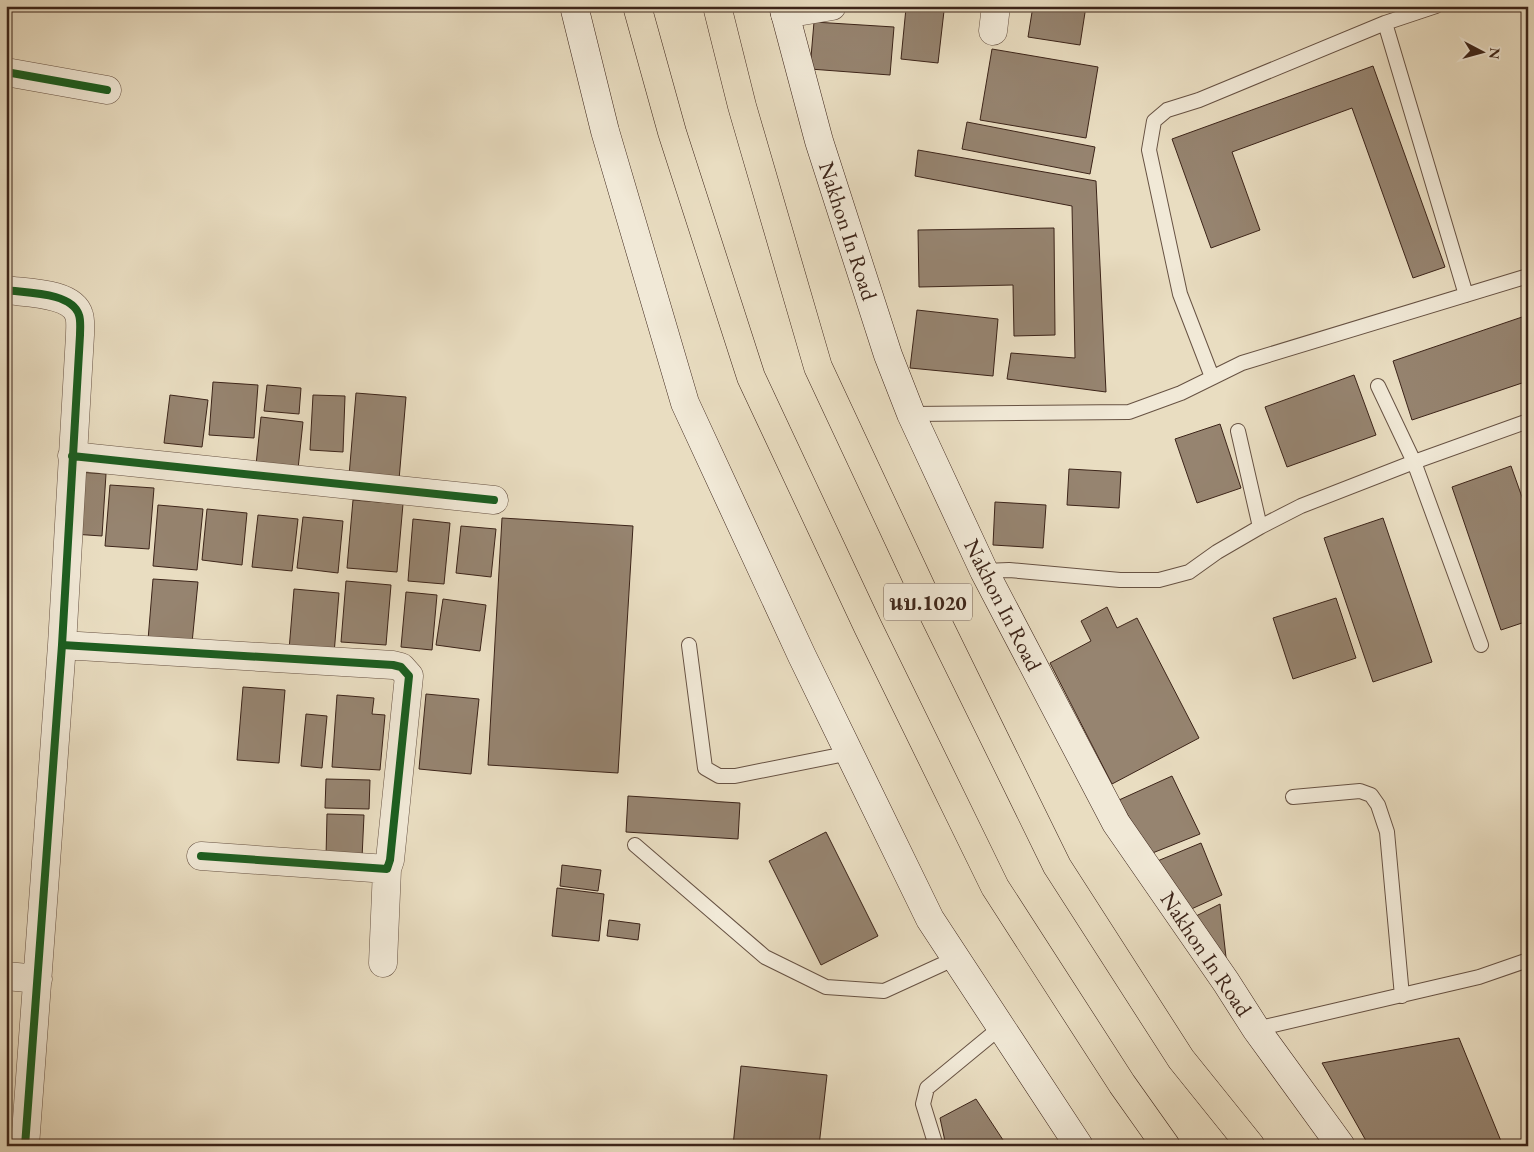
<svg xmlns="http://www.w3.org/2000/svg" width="1534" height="1152" viewBox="0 0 1534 1152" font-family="'EB Garamond','Noto Serif Thai',serif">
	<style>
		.building { fill: #968470; stroke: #3c2419 }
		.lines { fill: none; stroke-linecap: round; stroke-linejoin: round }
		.lane-casing { stroke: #675243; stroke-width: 16 }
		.street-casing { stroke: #675243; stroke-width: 29 }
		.secondary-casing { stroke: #3c2419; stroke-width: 29 }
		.primary-casing { stroke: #3c2419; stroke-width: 29 }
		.lane { stroke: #f1e9d7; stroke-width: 14 }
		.street { stroke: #f1e9d7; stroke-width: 28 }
		.secondary { stroke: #f1e9d7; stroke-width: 28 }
		.primary { stroke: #e9ddc1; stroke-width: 28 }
		.cycleway-casing { stroke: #f1e9d7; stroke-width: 11 }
		.cycleway { stroke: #1b5e20; stroke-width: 8 }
		.labels { text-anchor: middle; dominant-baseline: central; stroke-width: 5; stroke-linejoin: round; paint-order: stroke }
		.shield { fill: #f1e9d7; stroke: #725f52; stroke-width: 1 }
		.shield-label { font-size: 21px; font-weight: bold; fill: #3c2419 }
		.street-label { font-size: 22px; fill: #3c2419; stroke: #f1e9d7 }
	</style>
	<rect width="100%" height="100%" fill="#e9ddc1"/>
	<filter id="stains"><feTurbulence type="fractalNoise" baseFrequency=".004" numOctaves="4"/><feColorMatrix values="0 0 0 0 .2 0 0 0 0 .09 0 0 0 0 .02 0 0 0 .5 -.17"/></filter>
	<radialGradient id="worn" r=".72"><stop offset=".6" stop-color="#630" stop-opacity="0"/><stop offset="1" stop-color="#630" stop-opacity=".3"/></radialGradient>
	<path class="building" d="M1033 6H1086L1080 45 1028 37Z
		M906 8 944 11 938 63 901 59Z
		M814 22 894 27 890 75 810 69Z
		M992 49 1098 67 1086 138 980 120Z
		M1373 66 1445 267 1413 278 1352 108 1232 152 1260 230 1211 248 1172 139Z
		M967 122 1095 147 1090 174 962 149Z
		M918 150 1096 181 1106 392 1007 379 1011 353 1075 358 1072 206 915 176Z
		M1054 228 1055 335 1014 336 1013 285 919 287 918 230Z
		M917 310 998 319 993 376 910 368Z
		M1528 315V381L1412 420 1393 361Z
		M1354 375 1376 435 1287 467 1265 407Z
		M213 382 258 385 254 438 209 435Z
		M267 385 301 388 299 414 264 411Z
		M356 393 406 397 399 480 349 476Z
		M170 395 208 400 202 447 164 443Z
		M313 395 345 396 343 452 310 450Z
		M261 417 303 422 298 469 256 465Z
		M1220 424 1241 488 1197 503 1175 439Z
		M1511 466 1528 514V621L1501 630 1452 487Z
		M1069 469 1121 472 1119 508 1067 505Z
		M78 472 106 474 102 536 73 534Z
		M110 485 154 488 149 549 105 546Z
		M353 500 403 504 397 572 347 568Z
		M995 502 1046 505 1043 548 993 545Z
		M158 505 203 509 197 570 153 566Z
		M207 509 247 513 242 565 202 560Z
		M258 515 298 519 292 571 252 567Z
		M303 517 343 521 338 573 297 568Z
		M502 518 633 526 618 773 488 765Z
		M1383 518 1432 662 1373 682 1324 538Z
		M413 519 450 523 444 584 408 581Z
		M461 526 496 529 491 577 456 573Z
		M153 579 198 582 192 643 148 640Z
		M346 581 391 585 386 645 341 642Z
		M294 589 339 593 334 654 289 650Z
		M406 592 437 595 432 650 401 647Z
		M1336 598 1356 658 1293 679 1273 618Z
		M443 599 486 605 480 651 436 645Z
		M1107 607 1117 628 1137 618 1199 738 1112 784 1050 663 1091 641 1081 621Z
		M243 687 285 690 279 763 237 760Z
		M426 694 479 699 471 774 419 769Z
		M337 695 374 698 372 714 385 715 380 770 332 767Z
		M306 714 327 716 322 768 301 766Z
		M1172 776 1200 834 1150 854 1119 800Z
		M326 779 370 780 369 809 325 808Z
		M628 796 740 803 738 839 626 832Z
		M327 814 364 815 362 858 326 857Z
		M826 832 878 936 821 965 769 861Z
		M1201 843 1222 895 1187 911 1155 862Z
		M562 865 601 870 598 891 560 886Z
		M557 888 604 894 599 941 552 936Z
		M1220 904 1227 966 1194 917Z
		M609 920 640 924 638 940 607 936Z
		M1459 1038 1503 1146H1369L1322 1063Z
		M741 1066 827 1075 819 1146H733Z
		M976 1099 1007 1146H946L940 1118Z"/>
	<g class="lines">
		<defs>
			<path id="lane" d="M1385 23 1466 295
				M1212 377 1180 294 1149 150 1154 121 1167 110 1199 100 1385 23 1436 6
				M1378 386 1414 462 1481 645
				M911 414 1129 412 1181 393 1242 363 1528 276
				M1238 431 1260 527
				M984 571 1009 570 1120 580H1159L1189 572 1217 552 1260 527 1301 506 1414 462 1528 421
				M689 645 705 768 719 776H735L850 753
				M1293 797 1360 791 1371 795 1378 805 1387 832 1402 996
				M635 845 765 957 826 987 884 991 956 958
				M1256 1029 1479 977 1528 960
				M936 1146 923 1104 927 1088 1001 1027"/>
			<path id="street" d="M785 14 832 6
				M993 31 996 6
				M6 72 107 90
				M6 290C26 293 72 292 79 315 81 321 80 329 80 335L62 645 25 1146
				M72 456 494 500
				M62 645 393 665 401 667 409 676 390 860 387 869 201 856
				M383 963 387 869
				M6 976 38 979"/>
			<path id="secondary" d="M574 6 605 131 685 403 802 656 930 919 1079 1146
				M783 6 819 141 888 355 911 414 984 571 1116 823 1226 982 1256 1029 1341 1146"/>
			<path id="primary" d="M637 6 672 132 751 377 868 627 995 887 1122 1084 1166 1146
				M717 6 742 106 818 367 932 611 1057 866 1181 1059 1251 1146"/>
		</defs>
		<use href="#lane" class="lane-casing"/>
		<use href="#street" class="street-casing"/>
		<use href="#secondary" class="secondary-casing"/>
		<use href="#primary" class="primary-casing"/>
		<use href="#lane" class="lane"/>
		<use href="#street" class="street"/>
		<use href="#secondary" class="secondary"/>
		<use href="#primary" class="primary"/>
		<defs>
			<path id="cycleway" d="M6 72 107 90
				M6 290C26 293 72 292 79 315 81 321 80 329 80 335L62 645 25 1146
				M72 456 494 500
				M62 645 393 665 401 667 409 676 390 860 387 869 201 856"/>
		</defs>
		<use href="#cycleway" class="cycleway-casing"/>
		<use href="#cycleway" class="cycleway"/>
	</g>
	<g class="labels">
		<rect class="shield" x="884" y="583.5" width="88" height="37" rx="4"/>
		<g class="shield-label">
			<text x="928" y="602">นบ.1020</text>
		</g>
		<g class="street-label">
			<text transform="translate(848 231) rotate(72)">Nakhon In Road</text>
			<text transform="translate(1003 605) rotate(63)">Nakhon In Road</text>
			<text transform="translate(1206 954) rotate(56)">Nakhon In Road</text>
		</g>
	</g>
	<rect width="1534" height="1152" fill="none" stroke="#e9ddc1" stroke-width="25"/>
	<rect x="8" y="8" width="1519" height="1137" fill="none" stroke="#3c2419" stroke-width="2.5"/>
	<rect x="12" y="12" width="1509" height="1127" fill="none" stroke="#3c2419"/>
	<g transform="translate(1482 52) rotate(96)" stroke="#f1e9d7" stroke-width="4" paint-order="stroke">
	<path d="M0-4L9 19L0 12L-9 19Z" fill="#3c2419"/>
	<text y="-8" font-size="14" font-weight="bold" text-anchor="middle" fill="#3c2419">N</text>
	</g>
	<rect width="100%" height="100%" filter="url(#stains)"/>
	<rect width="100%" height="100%" fill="url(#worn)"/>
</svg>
